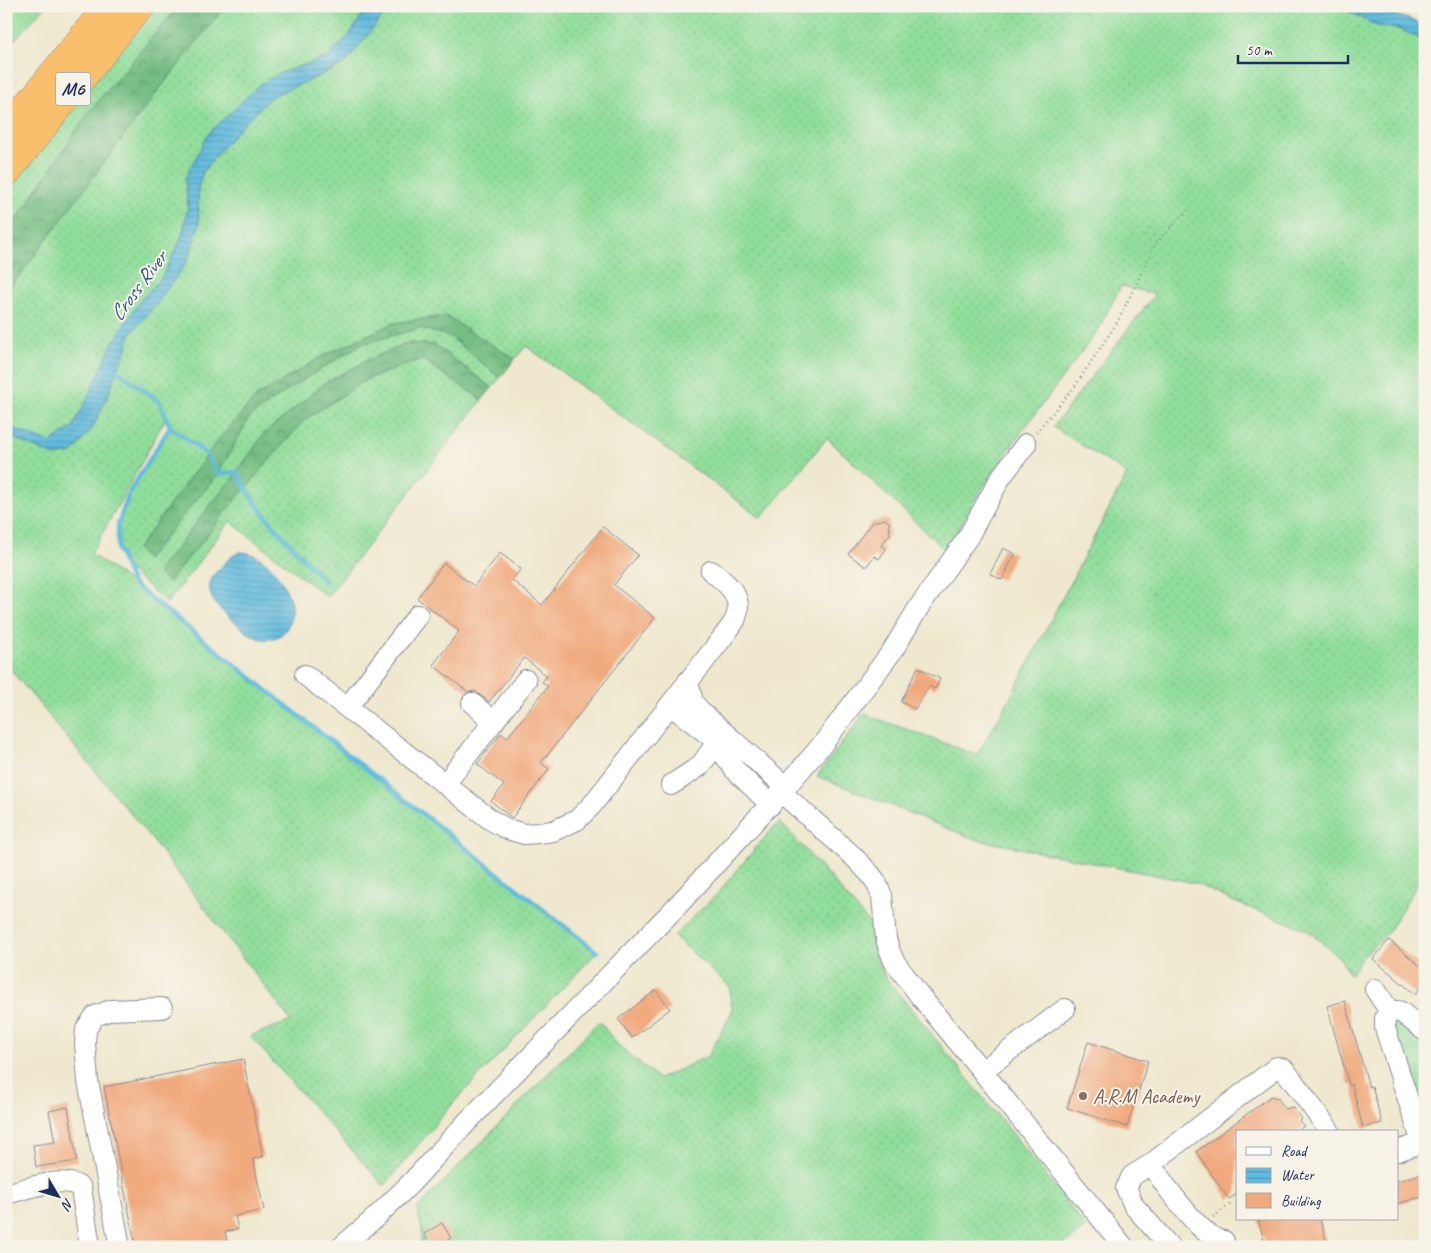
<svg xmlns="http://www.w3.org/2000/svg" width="1431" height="1253" viewBox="0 0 1431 1253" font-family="Caveat,sans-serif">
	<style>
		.grass { fill: url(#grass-dots); stroke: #56867c }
		.forest { fill: url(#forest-crowns); stroke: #487670 }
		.water { fill: url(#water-rules); stroke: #3e759e }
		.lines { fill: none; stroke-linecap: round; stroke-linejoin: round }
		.stream { stroke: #60bbde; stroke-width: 4.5 }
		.building { fill: #f1aa7e }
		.minor-casing { stroke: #858c96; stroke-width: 22 }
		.highway-casing { stroke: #858c96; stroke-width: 29 }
		.path { stroke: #858c96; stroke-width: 2.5; stroke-dasharray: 1 4; stroke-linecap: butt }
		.minor { stroke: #fff; stroke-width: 20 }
		.highway { stroke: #f9bf6d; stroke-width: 28 }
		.education-dot { fill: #8d6e63; stroke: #f7f3e8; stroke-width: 2 }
		.labels { text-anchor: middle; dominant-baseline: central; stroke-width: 4; stroke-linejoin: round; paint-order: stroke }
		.shield { fill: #f7f3e8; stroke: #5d6a87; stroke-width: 1 }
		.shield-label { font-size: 19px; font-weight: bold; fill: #1b2f5e }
		.education-label { font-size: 20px; fill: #785e54; stroke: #f7f3e8; text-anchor: start }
		.water-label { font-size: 21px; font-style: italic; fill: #305984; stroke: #f7f3e8 }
	</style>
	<defs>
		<pattern id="grass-dots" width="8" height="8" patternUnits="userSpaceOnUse" patternTransform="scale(1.25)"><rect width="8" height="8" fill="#91de9b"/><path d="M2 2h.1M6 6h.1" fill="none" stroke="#7cbf88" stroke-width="1.8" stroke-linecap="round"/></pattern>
		<pattern id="forest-crowns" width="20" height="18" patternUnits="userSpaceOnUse" patternTransform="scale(1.25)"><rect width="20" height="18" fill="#74bd83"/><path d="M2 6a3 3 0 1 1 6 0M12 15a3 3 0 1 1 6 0" fill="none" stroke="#5e9a6e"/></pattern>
		<pattern id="water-rules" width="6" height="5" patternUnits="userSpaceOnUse" patternTransform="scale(1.25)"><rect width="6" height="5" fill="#60bbde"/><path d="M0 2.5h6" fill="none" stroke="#4e98b7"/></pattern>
	</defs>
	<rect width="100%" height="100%" fill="#f7f3e8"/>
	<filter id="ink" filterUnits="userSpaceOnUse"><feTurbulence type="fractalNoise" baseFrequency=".02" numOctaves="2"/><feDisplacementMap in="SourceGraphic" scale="10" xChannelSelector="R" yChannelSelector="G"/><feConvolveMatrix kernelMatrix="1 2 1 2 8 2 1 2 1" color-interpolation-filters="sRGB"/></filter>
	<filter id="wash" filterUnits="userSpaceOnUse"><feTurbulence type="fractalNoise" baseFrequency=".0096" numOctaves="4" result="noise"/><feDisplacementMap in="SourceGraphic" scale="20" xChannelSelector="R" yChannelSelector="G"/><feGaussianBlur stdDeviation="1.12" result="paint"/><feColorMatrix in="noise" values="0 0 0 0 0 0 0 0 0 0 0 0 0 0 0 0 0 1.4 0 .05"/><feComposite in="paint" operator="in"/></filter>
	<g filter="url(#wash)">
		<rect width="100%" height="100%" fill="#efe8ce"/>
		<path class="grass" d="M6 6H46L6 49Z
			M156 6H179L89 112 6 235V188L97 75Z
			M225 6H369L349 35 328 57 278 74 185 178 188 207 182 237 162 277 139 302 73 427 51 443 6 426V293L153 97Z
			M393 6H1338L1375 25 1402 30 1425 41V869L1418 883 1386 935 1364 955 1350 975 1340 958 1307 930 1232 901 1195 883 974 839 817 776 864 714 977 755 1008 702 1127 474 1053 427 1155 294 1121 286 1098 330 1006 453 972 504 947 552 827 438 761 518 526 346 515 359 445 316 394 323 321 357 255 398 219 439 137 549 147 559 218 474 249 418 290 388 361 344 420 328 451 337 500 378 492 388 435 345 407 343 366 361 325 383 265 433 237 472 168 583 237 498 303 421 367 379 422 359 482 400 327 597 230 521 167 603 126 567 118 550V524L130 491 170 427 166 418 91 554 133 584 597 952 455 1101 384 1186 250 1036 291 1021 154 842 6 664V435L55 456 72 453 93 427 109 393 117 370 125 353 130 334 158 302 188 260 199 225 198 188 203 171 234 134 272 96 303 83 345 64 385 13Z
			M780 822 830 877 870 924 871 939 876 958 885 977 1012 1133 1086 1227 1061 1247H420L422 1231 417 1209 599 1021 618 1045 659 1079 708 1056 732 1012 730 987 674 936 716 895 771 830Z
			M1398 1020 1425 1039V1125L1393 1024Z"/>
		<path class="forest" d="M179 6H225L153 97 6 293V235L89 112Z
			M445 316 515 359 500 378 451 337 420 328 361 344 290 388 249 418 218 474 146 560 137 549 219 439 255 398 321 357 394 323Z
			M407 343 435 345 492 388 482 400 422 359 367 379 303 421 237 498 168 583 157 572 237 472 265 433 325 383 366 361Z"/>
		<path class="water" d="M369 6H393L385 13 345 64 303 83 272 96 234 134 203 171 198 188 199 225 188 260 158 302 130 334 125 353 117 370 109 393 93 427 72 453 55 456 6 435V426L51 443 73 427 90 393 112 344 139 302 162 277 182 237 188 207 185 178 208 134 258 86 278 74 328 57 349 35Z
			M1338 6H1372L1425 25V41L1402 30 1375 25Z
			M239 552C245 552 249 553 254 555 274 563 298 600 290 621 284 640 265 644 250 634 244 631 240 626 235 622 222 612 203 597 212 578 214 574 218 570 222 566 227 560 232 556 239 552Z"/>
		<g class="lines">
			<path class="stream" d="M114 368 160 402 170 427 130 491 118 524V550L133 584 597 952
				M170 427 207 454 218 474 237 472C255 510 295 549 325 581"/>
		</g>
		<g id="blocks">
			<path class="building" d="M885 519 889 522 890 534 881 546 886 549 879 559 874 556 866 567 848 554 872 522Z
				M603 527 638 555 614 585 655 618 541 763 549 769 512 818 491 801 504 785 477 764 501 733 507 738 548 686 542 682 547 676 524 658 489 702 475 691 468 692 433 665 459 631 417 598 444 563 474 586 500 553 521 569 512 580 542 605Z
				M1003 548 1015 554 1002 580 990 574Z
				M918 667 940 679 935 689 929 686 915 709 901 702Z
				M1389 940 1425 970V983L1415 994 1373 959Z
				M656 990 670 1009 632 1038 618 1019Z
				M1345 1001 1369 1087 1372 1086 1382 1123 1363 1128 1352 1085H1349L1327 1006Z
				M1088 1042 1148 1061 1127 1127 1067 1108Z
				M243 1059 263 1157 253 1159 264 1210 235 1216 238 1229 225 1232 227 1241 201 1247H136L104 1087Z
				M1271 1096 1278 1098 1285 1109 1293 1107 1302 1119 1299 1121 1304 1126 1296 1132H1237V1194L1229 1199 1196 1152Z
				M68 1107 77 1161 36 1167 33 1145 55 1142 49 1111Z
				M1425 1173V1196L1397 1204V1181Z
				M1258 1219H1320L1328 1247H1266Z
				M442 1223 451 1238 436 1247H431L424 1234Z"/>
		</g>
	</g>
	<g filter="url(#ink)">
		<use href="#blocks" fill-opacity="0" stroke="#858c96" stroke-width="1"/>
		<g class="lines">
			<defs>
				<path id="minor" d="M305 675 491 820 507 829 524 834 538 833 553 831 577 820 592 805 723 637C727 631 732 626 735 620 745 597 727 583 711 571
					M688 681 693 702 701 712 786 787
					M472 703 494 722
					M670 705 718 742 722 752 735 770 771 805
					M347 708 418 615
					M445 784 526 680
					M671 785 700 766 724 733
					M781 792 854 857 871 875 876 882 882 896 886 939 889 949 894 961 920 996 982 1071
					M1375 989 1390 1012
					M1065 1009 982 1071 1124 1247
					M1422 1143 1385 1028V1018L1390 1012 1398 1011 1401 1012 1425 1031
					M1397 1151 1425 1142
					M1151 1164C1163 1183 1197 1230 1216 1239 1218 1240 1222 1241 1224 1241
					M6 1194C25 1189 66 1174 81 1188L90 1247
					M120 1247 88 1081 85 1043 86 1029 95 1016 111 1010 162 1008
					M341 1247 376 1217 411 1183 467 1122 678 905 786 787 825 741 893 650 919 607 968 537 1001 477 1026 444
					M1170 1247 1134 1206 1126 1188 1132 1176 1151 1164 1277 1067 1284 1069 1329 1130"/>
				<path id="highway" d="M6 132 108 6
					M6 173 126 23 141 6"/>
			</defs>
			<use href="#minor" class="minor-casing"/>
			<use href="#highway" class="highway-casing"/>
			<path class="path" d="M1036 432 1073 389 1117 323 1156 242 1189 209
				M1213 1217 1232 1203"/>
			<use href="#minor" class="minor"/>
			<use href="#highway" class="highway"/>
		</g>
	</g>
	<circle class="education-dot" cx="1083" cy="1096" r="5"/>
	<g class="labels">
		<rect class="shield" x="55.5" y="72.5" width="35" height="33" rx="4"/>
		<g class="shield-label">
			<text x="73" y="89">M6</text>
		</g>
		<g class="education-label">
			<text x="1093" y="1096">A.R.M Academy</text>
		</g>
		<g class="water-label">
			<text transform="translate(138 286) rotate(-53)">Cross River</text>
		</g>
	</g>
	<rect width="1431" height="1253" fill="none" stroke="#f7f3e8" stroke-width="25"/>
	<rect x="1236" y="1130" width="162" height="90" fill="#f7f3e8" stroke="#9fa5b1"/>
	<rect x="1246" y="1147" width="25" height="8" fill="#ffffff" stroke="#9fa5b1"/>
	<text x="1281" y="1156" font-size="15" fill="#1b2f5e">Road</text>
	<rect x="1246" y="1168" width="25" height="15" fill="url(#water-rules)" stroke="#9fa5b1"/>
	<text x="1281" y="1180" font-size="15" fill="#1b2f5e">Water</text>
	<rect x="1246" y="1193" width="25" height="15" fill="#f1aa7e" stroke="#9fa5b1"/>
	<text x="1281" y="1206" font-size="15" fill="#1b2f5e">Building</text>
	<g transform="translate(58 1196) rotate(128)" stroke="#f7f3e8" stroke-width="4" paint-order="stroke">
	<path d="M0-4L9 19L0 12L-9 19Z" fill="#1b2f5e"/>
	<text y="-8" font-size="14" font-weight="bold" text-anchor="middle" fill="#1b2f5e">N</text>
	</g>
	<path d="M1238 55v8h110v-8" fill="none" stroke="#1b2f5e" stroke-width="2.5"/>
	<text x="1246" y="55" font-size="15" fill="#1b2f5e" stroke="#f7f3e8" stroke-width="4" paint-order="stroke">50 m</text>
</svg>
